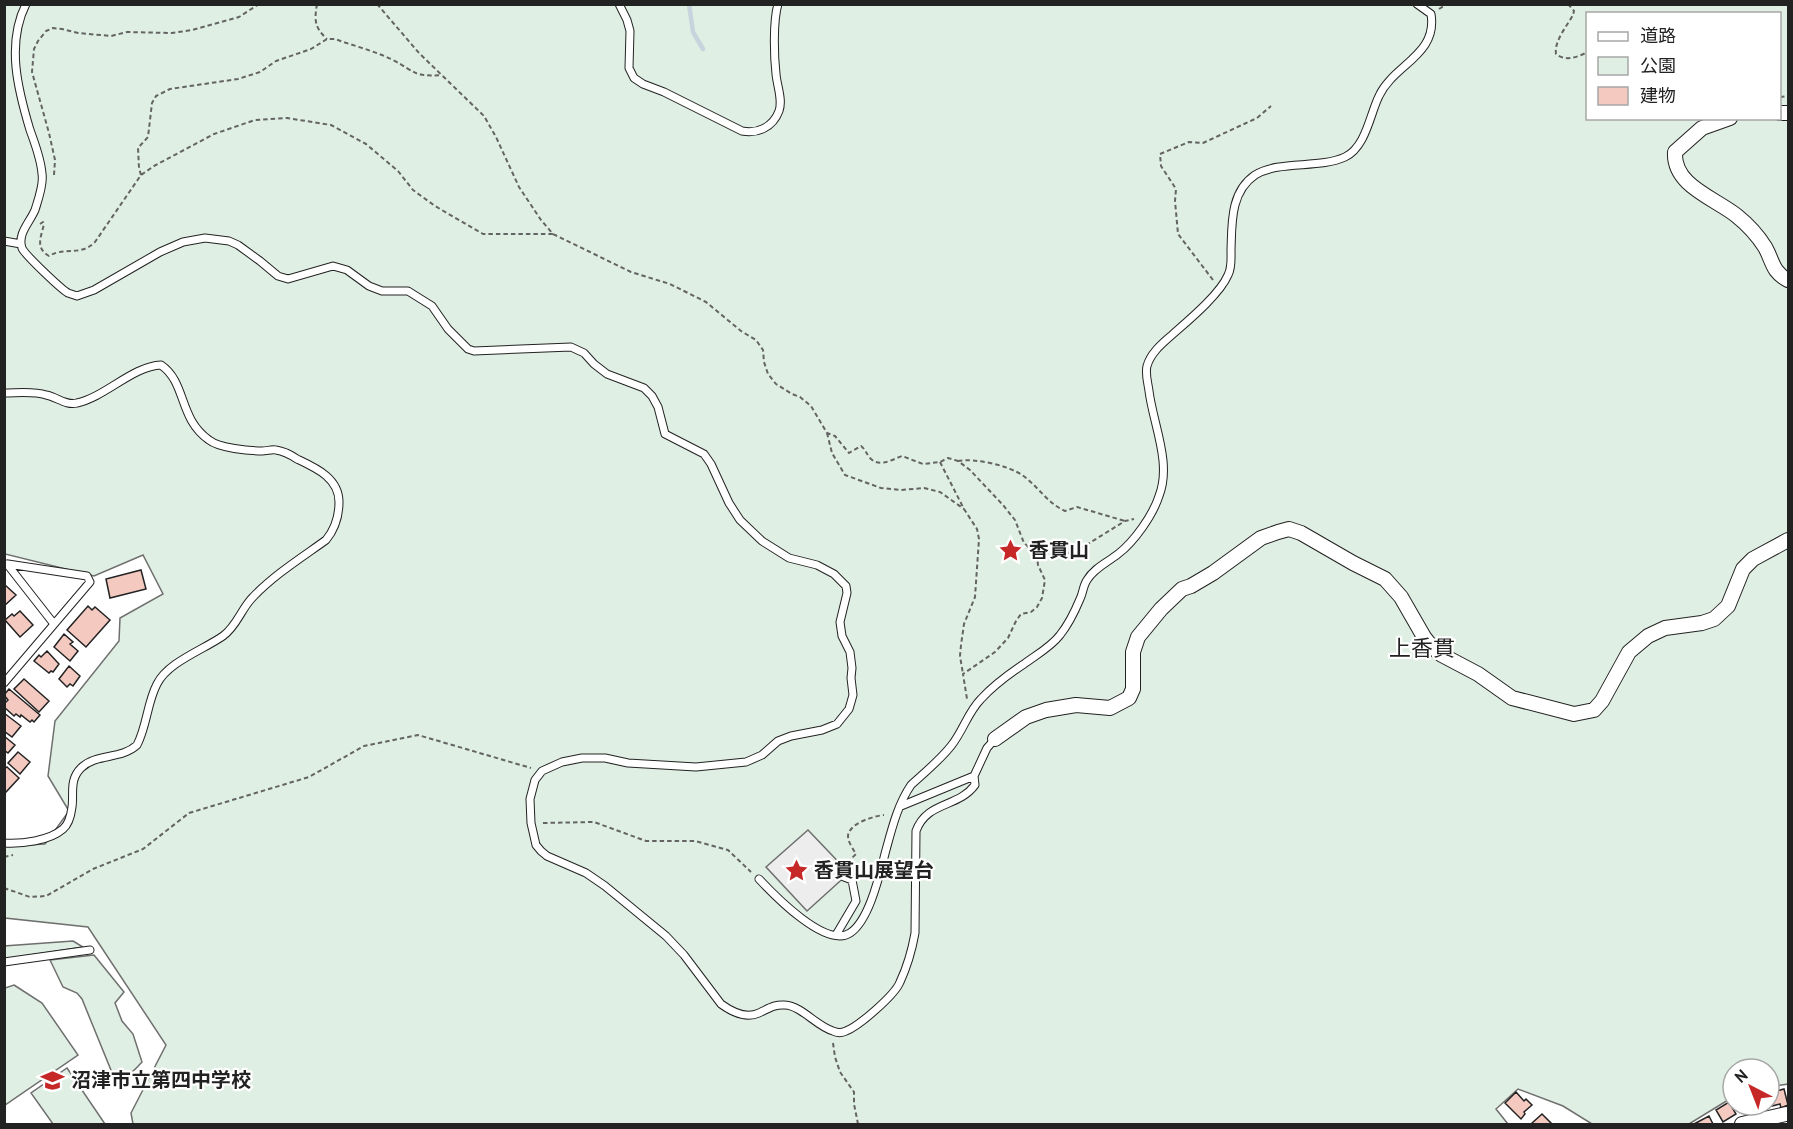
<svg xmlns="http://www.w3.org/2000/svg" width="1793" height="1129" viewBox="0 0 1793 1129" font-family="'PT Sans','Noto Sans JP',sans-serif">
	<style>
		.green { fill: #e0efe3; stroke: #6f6f6f; stroke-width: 1.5; fill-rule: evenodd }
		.parking { fill: #ededed; stroke: #6f6f6f; stroke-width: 1.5 }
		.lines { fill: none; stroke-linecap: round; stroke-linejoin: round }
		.stream { stroke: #c7d3dd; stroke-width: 4.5 }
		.building { fill: #f3c9c0; stroke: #222; stroke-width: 1.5 }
		.service-casing { stroke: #222; stroke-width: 9 }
		.minor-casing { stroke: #222; stroke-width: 16 }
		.path { stroke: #646464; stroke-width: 2; stroke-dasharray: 4.5 3; stroke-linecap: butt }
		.service { stroke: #fff; stroke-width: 7 }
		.minor { stroke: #fff; stroke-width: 14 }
		.labels { text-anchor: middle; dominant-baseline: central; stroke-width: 4.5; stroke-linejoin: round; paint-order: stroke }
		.poi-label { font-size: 20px; font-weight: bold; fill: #222; stroke: #fff; text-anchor: start }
		.quarter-label { font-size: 22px; fill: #222; stroke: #fff }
	</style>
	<rect width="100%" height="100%" fill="#fff"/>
	<path class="green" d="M5 5H1788V1084L1769 1087V1069H1733V1097L1689 1124H1592L1563 1106 1518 1089 1496 1109 1508 1124H133L131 1113 166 1045 88 927 5 918V846L45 844 69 811 48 776 55 721 119 641 120 618 163 594 143 555 94 576 5 554ZM1588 14H1780V118H1588Z
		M73 941 83 947 5 959 4 946Z
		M94 955 124 992 115 1003 122 1021 133 1034 142 1062C132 1073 129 1078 113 1075L82 999 77 993 63 987 50 960Z
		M14 985 42 1003 78 1055 5 1105V988Z
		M67 1068 105 1124H53L31 1093Z"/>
	<path class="parking" d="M808 830 849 873 807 911 766 867Z"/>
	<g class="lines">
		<path class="stream" d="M689 4 693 32 703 49"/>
	</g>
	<path class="building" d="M141 570 146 589 110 598 106 579Z
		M4 584 16 595 4 606Z
		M88 606 92 610 95 607 110 620 86 647 67 630Z
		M20 611 33 625 20 637 5 620 12 614 14 616Z
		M64 634 73 642 70 644 78 651 70 661 54 647Z
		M47 651 59 664 53 672 51 671 49 673 34 661 39 655 41 657Z
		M69 666 80 676 73 686 70 684 67 687 59 679Z
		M24 679 49 701 39 712 14 689Z
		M9 689 40 715 34 722 32 720 30 722 21 715 20 717 16 714 14 716 4 707V704L8 700 4 695Z
		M4 713 21 726 12 737 4 731Z
		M4 736 15 745 8 753 4 750Z
		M18 752 30 762 20 774 8 763Z
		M7 767 19 778 6 792 4 791V769Z
		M1784 1089 1788 1105 1781 1108 1780 1104 1772 1106 1769 1093Z
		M1516 1092 1524 1101 1526 1099 1532 1105 1524 1112 1525 1114 1521 1119 1505 1103Z
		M1729 1102 1736 1114 1723 1122 1716 1110Z
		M1542 1114 1552 1124H1531Z
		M1709 1116 1713 1124H1694Z"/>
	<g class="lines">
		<defs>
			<path id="service" d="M26 4C6 44 18 90 30 130 35 144 41 159 42 174 44 184 38 200 35 210 30 222 17 234 22 248 24 254 61 289 68 293 71 294 74 295 77 296L94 290 160 252 183 242 205 238 229 241 238 245 260 261 278 276 288 279 333 266 347 270 369 286 382 291H408L432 306 448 329 468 349 474 351 571 347 584 353 594 364 607 374 644 388 652 396 658 407 665 434 704 454 711 464 729 503 740 520 762 541 789 558 817 565 834 574 846 586 847 593 840 622 842 636 850 652 852 668 851 678 853 695 849 709 837 724 822 730 791 736 778 741 762 755 746 762 696 767 628 763 605 758H582L562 762 542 771 535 780 530 799 531 823 536 845 541 851 547 856 586 873 605 886 666 936 684 955 721 1004C732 1012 746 1019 759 1013 768 1009 774 1004 785 1005 802 1006 816 1026 833 1031 837 1033 842 1033 846 1031 859 1026 895 995 900 982 907 967 912 950 915 933L916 831C927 801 958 808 975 785L974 776 901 806
				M619 4 627 20 630 31 629 68 634 78 643 84 664 92 742 131C758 134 773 127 779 111 783 100 777 86 776 74 774 56 773 21 778 4
				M4 241 21 244
				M4 393C18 393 34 391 46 395 57 397 66 406 77 403 105 397 133 366 161 365 187 383 178 418 209 440 219 448 249 451 262 451 267 451 272 449 276 450 283 451 291 455 297 459 316 468 339 478 339 502 339 517 335 529 326 540 301 558 274 575 253 597 241 609 237 626 223 636 203 650 168 662 157 684 147 703 147 726 137 745 121 760 96 753 81 768 69 780 74 793 72 807 71 815 69 824 63 829 49 841 22 844 4 843
				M7 564 54 624
				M4 683 90 582 87 576 8 564
				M974 776 987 748 995 739
				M759 879C774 895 826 949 850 933 870 920 880 872 886 850 892 828 898 804 911 785 924 773 940 760 951 746 963 731 968 712 981 699 994 685 1009 674 1024 664 1036 655 1051 647 1060 635 1068 625 1075 611 1080 599 1083 593 1083 586 1087 580 1094 568 1108 562 1118 554 1134 542 1153 515 1159 496 1172 463 1153 424 1149 391 1148 383 1145 374 1147 366 1151 352 1163 343 1173 334 1189 320 1220 294 1228 275 1232 268 1231 257 1231 250 1232 224 1230 192 1255 175 1279 160 1319 169 1345 157 1366 147 1370 114 1379 96 1393 65 1438 55 1431 14L1417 4
				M836 935 856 901 852 880 844 877
				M4 962 90 950"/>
			<path id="minor" d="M1780 113H1788
				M1730 118 1702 128 1675 152C1673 186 1715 198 1737 216 1747 224 1758 236 1765 247 1773 261 1772 272 1788 280
				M995 739 1026 717 1046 710 1076 705 1110 708 1129 698 1133 689V652L1138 637 1161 609 1182 589 1191 586 1213 573 1261 538 1278 532 1289 529 1301 533 1353 563 1385 579 1401 597 1424 637 1431 646 1442 655 1478 674 1512 698 1574 714 1594 710 1602 701 1629 652 1648 636 1665 628 1702 623 1714 619 1728 606 1743 569 1753 559 1788 540
				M1742 1124 1786 1114"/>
		</defs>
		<use href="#service" class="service-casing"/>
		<use href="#minor" class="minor-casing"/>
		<path class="path" d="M317 4C314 21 315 28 327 39
			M377 4 419 53 484 116 496 137 519 187 541 220 553 234 631 272 670 284 706 302 741 331 756 340 763 350 764 362 768 374 776 384 792 394 800 397 811 406 827 433 835 436 849 453 861 446C865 449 866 453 870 458 879 468 891 460 902 456L923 464 940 462 948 458 958 461 970 470 1003 505 1015 520 1024 543 1037 555 1038 565 1045 580 1042 598 1037 607 1031 612 1021 614 1016 621 1008 638 995 652 963 674 967 699
			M1568 4 1574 11 1573 15C1567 26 1554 41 1556 54 1566 62 1577 57 1588 52
			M1439 9 1447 4
			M1780 97 1788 96
			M54 175 55 160 49 133 32 72 34 49 38 41 46 31 53 28 62 29 78 33 111 36 127 32 172 33 192 30 239 17 259 4
			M141 175 139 168 138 148 148 137 152 103 156 96 170 89 238 79 260 72 276 61 311 49 327 39H335C354 46 375 51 393 60 416 72 413 77 442 75
			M40 224 43 222 44 224C41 237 35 248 49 256 66 246 80 257 95 242L141 175 154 166 214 134 255 120 287 118 331 125 366 144 398 171 413 190 435 206 483 234H553
			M1213 280 1178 234 1175 201 1176 189 1161 166 1160 154 1189 142 1203 143 1257 118 1271 106
			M827 433 832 453 845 475 881 488 900 490 924 488 940 492 964 509
			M958 461C975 458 1007 465 1022 475 1038 486 1047 503 1065 511L1077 507 1125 521
			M940 462 964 509 977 529 979 539 975 597 964 624 961 645 960 656 963 674
			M1037 555 1043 552 1057 556 1063 555 1083 547 1125 521 1134 519
			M543 823 594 822 646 841H695L728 850 751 872
			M4 857 13 855
			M840 863H847L856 854C853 849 848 842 848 836 849 823 874 816 884 815
			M4 888 30 897 46 896 93 869 143 849 189 813 309 777 364 746 418 735 531 768
			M833 1043 835 1057 840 1072 854 1092V1104L858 1124"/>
		<use href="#service" class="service"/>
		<use href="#minor" class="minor"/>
	</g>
	<defs>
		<symbol id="sight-bare" viewBox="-9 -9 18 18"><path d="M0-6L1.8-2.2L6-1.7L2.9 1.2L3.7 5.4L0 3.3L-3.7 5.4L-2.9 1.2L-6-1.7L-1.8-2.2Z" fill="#c62828" stroke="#fff" stroke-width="2.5" paint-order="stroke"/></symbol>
		<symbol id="school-bare" viewBox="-9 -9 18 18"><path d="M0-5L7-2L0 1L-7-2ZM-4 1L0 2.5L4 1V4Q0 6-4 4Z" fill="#c62828" stroke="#fff" stroke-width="2.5" paint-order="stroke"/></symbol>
	</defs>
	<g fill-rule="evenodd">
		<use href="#sight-bare" x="994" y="534" width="33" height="33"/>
		<use href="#sight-bare" x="780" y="854" width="33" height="33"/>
		<use href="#school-bare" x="36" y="1064" width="33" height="33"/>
	</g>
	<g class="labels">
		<g class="poi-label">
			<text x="1029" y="550">香貫山</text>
			<text x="814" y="870">香貫山展望台</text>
			<text x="71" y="1080">沼津市立第四中学校</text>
		</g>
		<g class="quarter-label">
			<text x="1422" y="648">上香貫</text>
		</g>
	</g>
	<rect width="1793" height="1129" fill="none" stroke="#222222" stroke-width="12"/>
	<rect x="1586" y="12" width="195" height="108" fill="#ffffff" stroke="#a7a7a7" stroke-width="1.5"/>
	<rect x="1598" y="32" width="30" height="9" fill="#ffffff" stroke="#a7a7a7" stroke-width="1.5"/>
	<text x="1640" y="42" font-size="18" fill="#222222">道路</text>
	<rect x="1598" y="57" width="30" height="18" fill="#e0efe3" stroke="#a7a7a7" stroke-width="1.5"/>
	<text x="1640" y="72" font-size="18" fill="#222222">公園</text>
	<rect x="1598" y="87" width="30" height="18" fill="#f3c9c0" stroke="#a7a7a7" stroke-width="1.5"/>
	<text x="1640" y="102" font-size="18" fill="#222222">建物</text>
	<g transform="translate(1751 1087) rotate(318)"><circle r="28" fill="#ffffff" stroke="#a7a7a7" stroke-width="1.5"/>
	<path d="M0-4.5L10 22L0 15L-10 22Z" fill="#c62828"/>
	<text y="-9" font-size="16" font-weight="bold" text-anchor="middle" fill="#222222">N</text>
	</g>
</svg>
